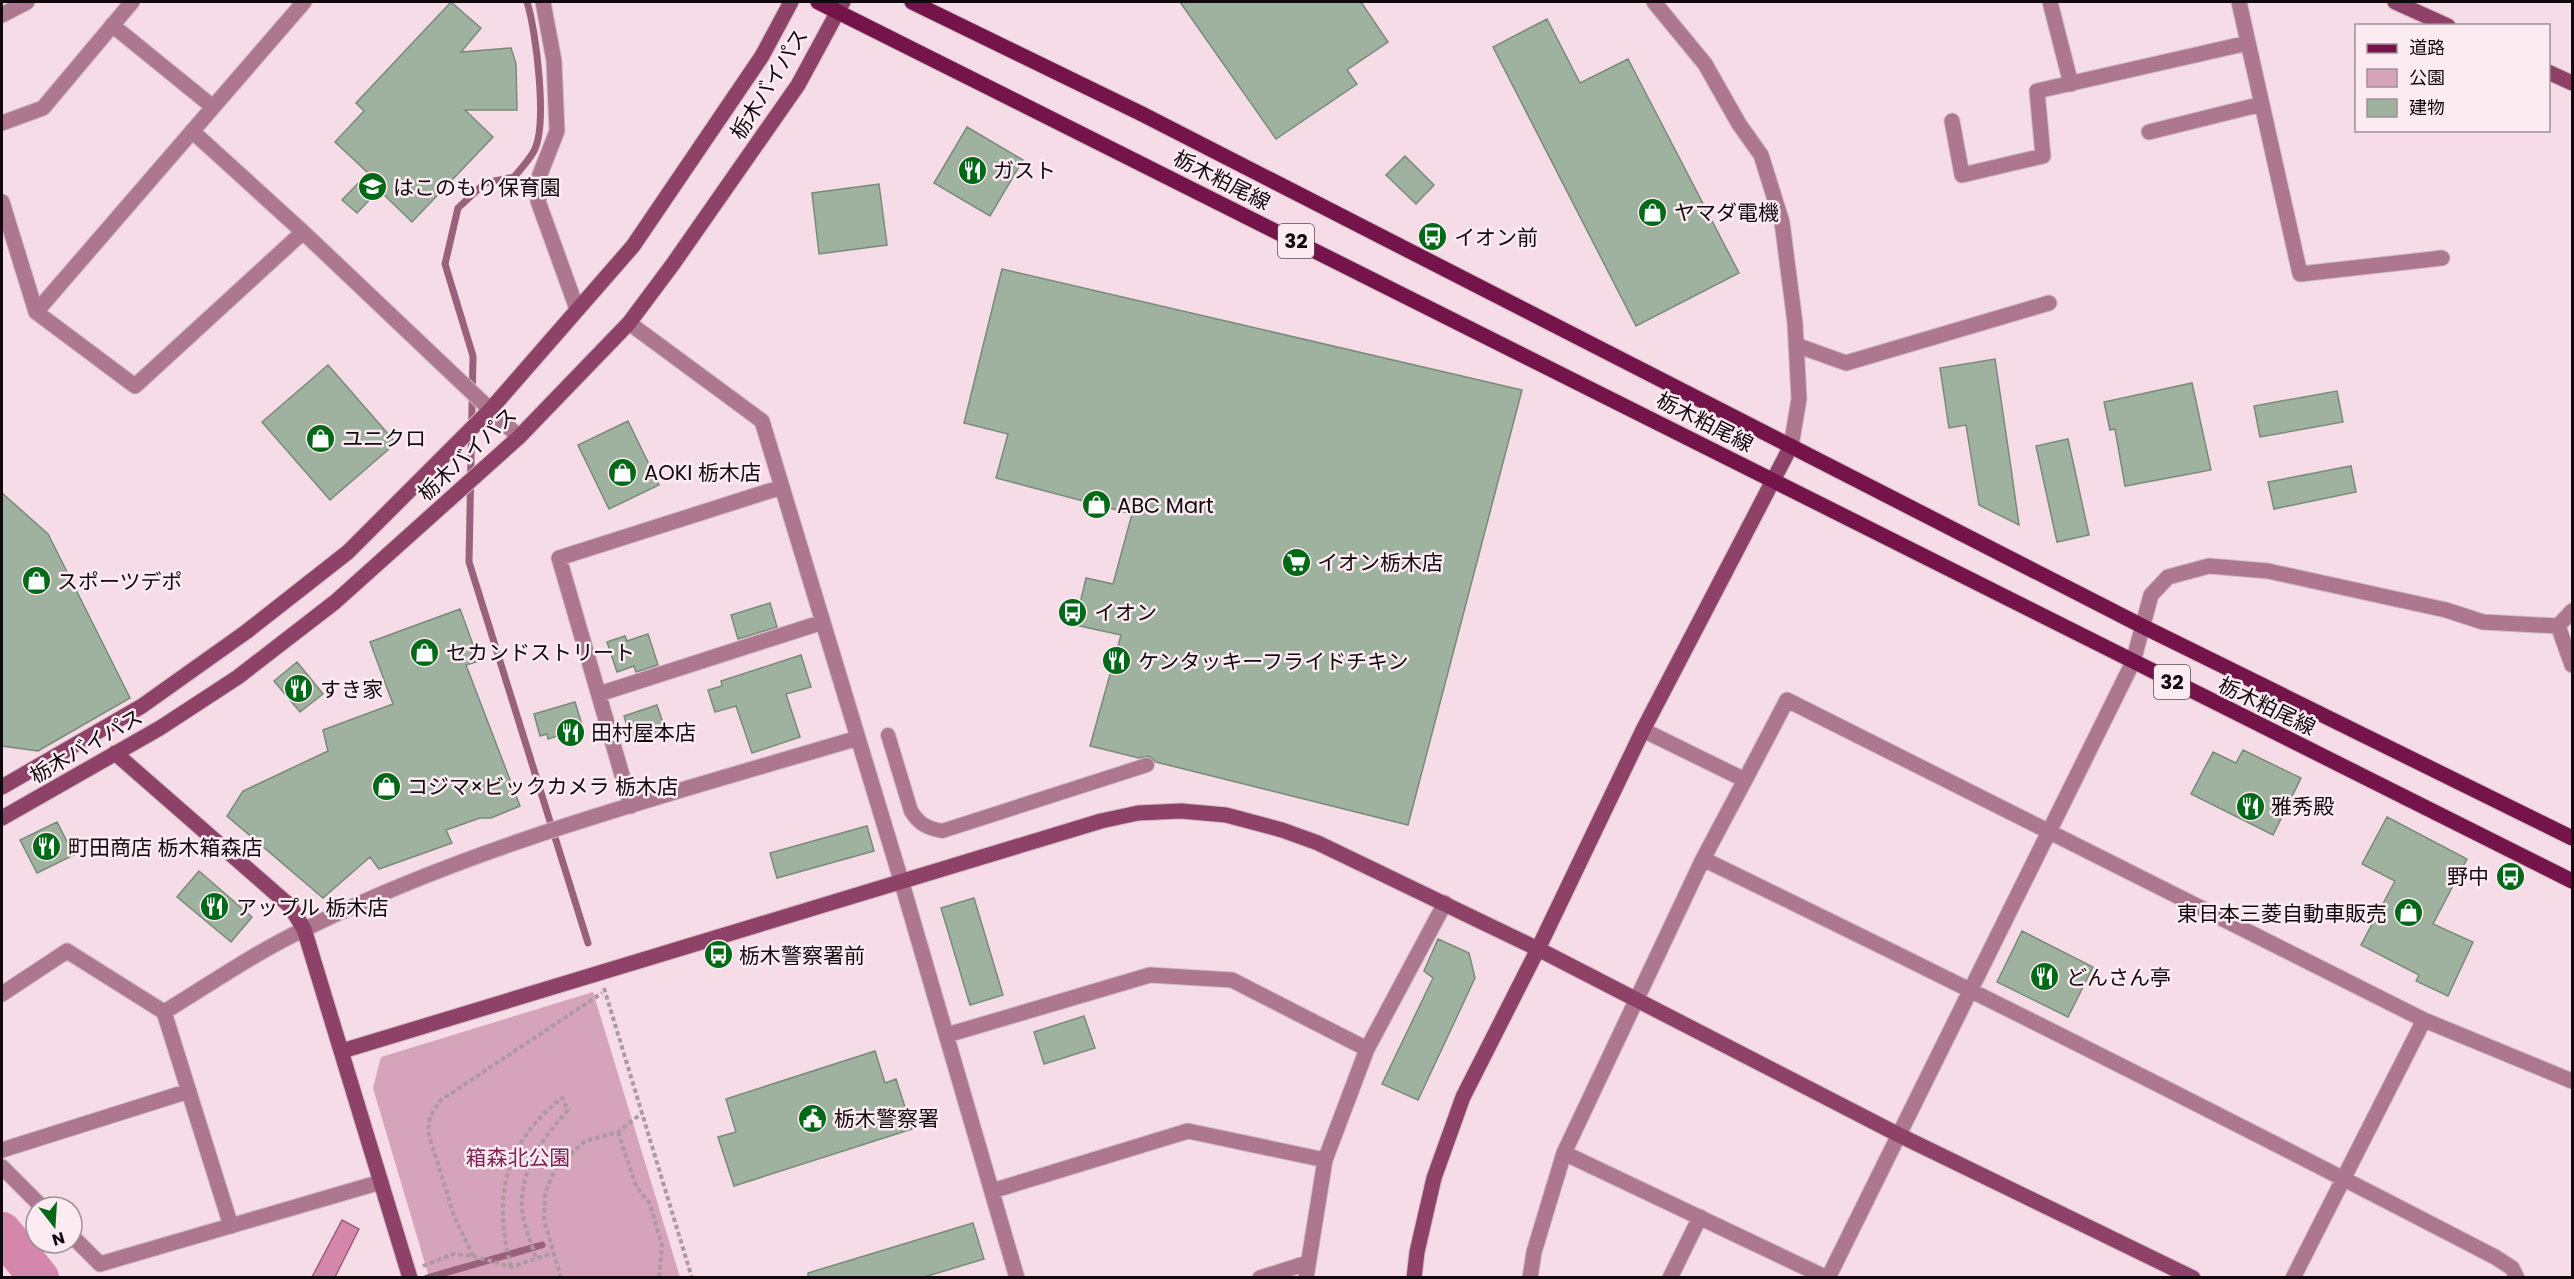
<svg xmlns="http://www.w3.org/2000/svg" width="2574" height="1279" viewBox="0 0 2574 1279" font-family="Poppins,'Noto Sans JP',sans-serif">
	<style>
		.green { fill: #d6a4ba }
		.water { fill: #d487aa; stroke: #9a617b; stroke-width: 1.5 }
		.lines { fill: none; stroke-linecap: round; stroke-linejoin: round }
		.stream { stroke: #9a617b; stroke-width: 7 }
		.river { stroke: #d487aa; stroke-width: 40 }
		.building { fill: #9fb19f; stroke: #798a79; stroke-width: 1.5 }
		.lane-casing { stroke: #d1bac3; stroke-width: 16 }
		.street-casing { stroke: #d1bac3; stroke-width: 17 }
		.secondary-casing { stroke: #d1bac3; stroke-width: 17 }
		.primary-casing { stroke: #d1bac3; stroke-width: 17 }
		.path { stroke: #ad99a1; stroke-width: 4; stroke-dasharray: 4.5 3; stroke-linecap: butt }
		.lane { stroke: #ad788f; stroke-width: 14 }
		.street { stroke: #ad788f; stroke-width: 15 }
		.secondary { stroke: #8e4267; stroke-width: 15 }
		.primary { stroke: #74144b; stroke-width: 15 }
		.labels { text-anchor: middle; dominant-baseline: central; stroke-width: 5; stroke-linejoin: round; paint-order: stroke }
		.shield { fill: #fcecf2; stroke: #584d52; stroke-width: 1.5 }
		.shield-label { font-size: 20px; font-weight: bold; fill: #11090d }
		.street-label { font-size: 21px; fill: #11090d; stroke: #fcecf2 }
		.poi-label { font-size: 21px; fill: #11090d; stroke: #fcecf2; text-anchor: start }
		.park-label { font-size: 21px; fill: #7f2556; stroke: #fcecf2 }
	</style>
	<rect width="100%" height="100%" fill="#f6dce6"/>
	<path class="green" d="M593 992 680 1277H429L373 1088 381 1057Z"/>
	<path class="water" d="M342 1220 359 1229 335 1277H312Z"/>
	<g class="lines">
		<path class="stream" d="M527 2C536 30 548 125 534 151 529 160 521 169 514 177L485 183 458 208 445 264 473 356 469 562 588 943
			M427 1278 542 1245"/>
		<path class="river" d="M2 1232 39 1278"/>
	</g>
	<path class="building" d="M451 2 481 28 461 52 511 48 516 64 517 110H465L493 137 412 222 379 190 357 213 342 200 368 173 335 142 364 111 356 103Z
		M1180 2H1361L1388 42 1347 70 1357 84 1276 139Z
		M1547 19 1580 83 1628 59 1739 273 1636 326 1493 47Z
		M967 127 1023 160 990 216 934 183Z
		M1405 156 1434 185 1416 204 1386 175Z
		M879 184 887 245 819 254 812 193Z
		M1002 269 1522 390 1408 825 1156 762 1149 756 1139 758 1090 746 1121 635 1075 625 1086 578 1113 584 1132 514 996 478 1008 434 964 423Z
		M1995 359 2010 461 2019 525 1979 505 1966 425 1949 428 1940 368Z
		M328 365 396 443 330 500 262 422Z
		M2192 383 2211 470 2125 486 2115 429 2110 430 2104 402Z
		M2337 391 2343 422 2260 437 2254 406Z
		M628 421 659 485 609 509 578 445Z
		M2068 439 2089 535 2057 542 2036 446Z
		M2351 466 2356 492 2274 509 2268 482Z
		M2 493 48 534 130 698 38 751 2 746Z
		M770 603 777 627 738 639 731 615Z
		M460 609 479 661 466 665 520 806 491 818H480L446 830 452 843 379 869 370 857 323 898 227 816 243 791 328 751 323 730 393 704 370 642Z
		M648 634 658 665 636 672 634 666 617 672 607 642 625 636 627 641Z
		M801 655 811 687 786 694 800 737 752 753 736 706 715 712 708 690 722 686 721 681Z
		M297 662 323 694 300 712 274 681Z
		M575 702 583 728 548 739 547 734 540 736 534 714Z
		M657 705 666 732 632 742 624 716Z
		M2243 750 2301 778 2273 835 2191 794 2213 752 2236 763Z
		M2387 817 2467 859 2433 924 2473 942 2448 996 2416 981 2419 975 2361 945 2395 881 2362 864Z
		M57 822 74 855 37 873 20 840Z
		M867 826 874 851 777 878 770 853Z
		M199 871 252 917 231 942 177 897Z
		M974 898 1003 995 970 1005 941 908Z
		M2022 931 2093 967 2068 1017 1997 982Z
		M1438 939 1469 953 1475 978 1418 1100 1382 1084 1433 978 1424 971Z
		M1084 1016 1095 1048 1044 1064 1034 1032Z
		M875 1051 885 1083 896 1079 912 1129 734 1186 718 1137 736 1132 726 1099Z
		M973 1223 984 1259 921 1278H808V1273Z"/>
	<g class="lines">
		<defs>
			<path id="lane" d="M888 735 911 811C919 824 927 828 942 831L1147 765"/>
			<path id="street" d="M543 2 554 61 557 131 539 177 541 191 538 201 577 309
				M1654 2 1705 64 1739 124 1761 155 1782 222 1795 323 1799 399 1791 446
				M2050 2 2071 84
				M2239 2 2300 274 2442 258
				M2 15 27 2
				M112 25 213 107
				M1952 121 1962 175 2043 156 2037 91 2248 43
				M2 123 43 108 132 2
				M192 131 303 232 519 437
				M2149 132 2262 104
				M2 202 36 312 135 386 303 232
				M36 312 304 2
				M629 323 762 421 901 880 1017 1278
				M1796 345 1846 363 2049 303
				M2558 626 2572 665
				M599 694 823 622
				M1643 730 1745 780 1703 859
				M1745 780 1787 700 2424 1020 2572 1081
				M631 806 559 558 782 487
				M2 994 67 951 164 1012 231 1226
				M164 1012C210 984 256 952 305 929 481 842 671 794 858 738
				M947 1035 1150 975 1232 980 1367 1049
				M2 1150 189 1091
				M1564 1153 1827 1278
				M2 1167 42 1207
				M992 1191 1188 1131 1325 1160
				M72 1236 100 1264 381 1182
				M1260 1278 1307 1263
				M1306 1278 1325 1160 1367 1049 1445 903
				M1530 1278 1534 1252 1564 1153 1703 859C1969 988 2233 1121 2495 1257L2512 1268 2517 1278
				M1670 1278 1700 1217
				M1828 1278 2133 662 2151 595 2168 577 2209 566 2268 571 2446 610 2483 622 2558 626 2572 611
				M2293 1278 2424 1020"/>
			<path id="secondary" d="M2395 2 2448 26
				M2548 72 2572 83
				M115 753 290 906 304 929 410 1278
				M2 787 142 706 246 632 348 552 490 410 633 246 762 56 791 2
				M2 818 160 728 238 677 335 602 519 437 629 323 673 264 798 85 843 2
				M342 1051 1101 821 1138 813 1181 811 1226 815 1282 830 1318 843 1538 949 1899 1135 2193 1278
				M1414 1278 1417 1252 1434 1178 1463 1097 1538 949 1643 730 1791 446"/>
			<path id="primary" d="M818 2 2572 881
				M912 2 1142 114 2142 626 2572 838"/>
		</defs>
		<use href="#lane" class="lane-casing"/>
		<use href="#street" class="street-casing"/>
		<use href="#secondary" class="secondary-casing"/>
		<use href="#primary" class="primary-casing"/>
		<path class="path" d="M604 988 692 1278
			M618 1132 636 1186 650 1204 662 1246 659 1278
			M473 1256 454 1216 428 1132 430 1116 441 1100 602 993
			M423 1266 453 1254 473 1256 511 1267 553 1253
			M511 1267C493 1198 503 1144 562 1098L568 1110C543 1138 520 1169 522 1209 523 1225 532 1243 536 1259
			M561 1278 544 1220 545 1193 555 1169 585 1141 618 1132 642 1113"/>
		<use href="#lane" class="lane"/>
		<use href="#street" class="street"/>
		<use href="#secondary" class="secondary"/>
		<use href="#primary" class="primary"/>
	</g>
	<defs>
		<symbol id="restaurant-disc" viewBox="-11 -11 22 22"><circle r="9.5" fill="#006917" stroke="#fcecf2"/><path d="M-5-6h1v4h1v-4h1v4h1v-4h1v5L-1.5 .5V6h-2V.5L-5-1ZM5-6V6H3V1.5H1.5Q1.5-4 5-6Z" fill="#fff"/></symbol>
		<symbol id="school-disc" viewBox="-11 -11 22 22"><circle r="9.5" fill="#006917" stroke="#fcecf2"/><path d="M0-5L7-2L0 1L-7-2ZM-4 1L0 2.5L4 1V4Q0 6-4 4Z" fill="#fff"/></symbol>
		<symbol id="shop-disc" viewBox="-11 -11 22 22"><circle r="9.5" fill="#006917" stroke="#fcecf2"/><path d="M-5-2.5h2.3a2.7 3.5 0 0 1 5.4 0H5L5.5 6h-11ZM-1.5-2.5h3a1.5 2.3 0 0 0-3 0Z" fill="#fff"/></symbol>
		<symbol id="bus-disc" viewBox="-11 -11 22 22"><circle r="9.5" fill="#006917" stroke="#fcecf2"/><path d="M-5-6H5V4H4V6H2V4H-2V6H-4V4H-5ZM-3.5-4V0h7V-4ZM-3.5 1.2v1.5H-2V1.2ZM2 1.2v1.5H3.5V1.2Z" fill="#fff"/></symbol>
		<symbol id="supermarket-disc" viewBox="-11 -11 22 22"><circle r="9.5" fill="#006917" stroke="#fcecf2"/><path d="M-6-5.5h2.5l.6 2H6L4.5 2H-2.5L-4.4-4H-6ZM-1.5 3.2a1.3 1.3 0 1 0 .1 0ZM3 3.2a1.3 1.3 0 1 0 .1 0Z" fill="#fff"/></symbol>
		<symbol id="civic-disc" viewBox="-11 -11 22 22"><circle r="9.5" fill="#006917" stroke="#fcecf2"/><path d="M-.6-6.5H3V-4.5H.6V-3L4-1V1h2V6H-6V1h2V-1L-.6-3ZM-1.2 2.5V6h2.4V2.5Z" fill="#fff"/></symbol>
	</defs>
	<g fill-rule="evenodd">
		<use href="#restaurant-disc" x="956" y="154" width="33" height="33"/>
		<use href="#school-disc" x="356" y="170" width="33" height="33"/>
		<use href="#shop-disc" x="1636" y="196" width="33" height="33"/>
		<use href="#bus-disc" x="1416" y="220" width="33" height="33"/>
		<use href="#shop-disc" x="304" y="422" width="33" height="33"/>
		<use href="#shop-disc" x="606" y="456" width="33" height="33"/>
		<use href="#shop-disc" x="1080" y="488" width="33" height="33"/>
		<use href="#supermarket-disc" x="1280" y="546" width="33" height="33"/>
		<use href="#shop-disc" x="20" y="564" width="33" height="33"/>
		<use href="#bus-disc" x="1056" y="596" width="33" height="33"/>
		<use href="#shop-disc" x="408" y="636" width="33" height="33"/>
		<use href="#restaurant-disc" x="1100" y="644" width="33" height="33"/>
		<use href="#restaurant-disc" x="282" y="672" width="33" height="33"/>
		<use href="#restaurant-disc" x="554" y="716" width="33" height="33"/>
		<use href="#shop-disc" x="370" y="770" width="33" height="33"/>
		<use href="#restaurant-disc" x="2234" y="790" width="33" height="33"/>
		<use href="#restaurant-disc" x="30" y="830" width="33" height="33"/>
		<use href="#bus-disc" x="2494" y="860" width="33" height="33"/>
		<use href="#restaurant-disc" x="198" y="890" width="33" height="33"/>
		<use href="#shop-disc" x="2392" y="896" width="33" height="33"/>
		<use href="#bus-disc" x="702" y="938" width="33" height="33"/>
		<use href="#restaurant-disc" x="2028" y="960" width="33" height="33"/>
		<use href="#civic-disc" x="796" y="1102" width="33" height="33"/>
	</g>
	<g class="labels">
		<g class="shield">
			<rect x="1278" y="224" width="36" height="34" rx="4.5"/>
			<rect x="2154" y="665" width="36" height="34" rx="4.5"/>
		</g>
		<g class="shield-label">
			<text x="1296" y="241">32</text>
			<text x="2172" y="682">32</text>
		</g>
		<g class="street-label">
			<text transform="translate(769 84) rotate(-58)">栃木バイパス</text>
			<text transform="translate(1222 180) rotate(27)">栃木粕尾線</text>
			<text transform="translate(1705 422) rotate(27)">栃木粕尾線</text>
			<text transform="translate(467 454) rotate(-43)">栃木バイパス</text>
			<text transform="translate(2267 706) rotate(26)">栃木粕尾線</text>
			<text transform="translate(86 746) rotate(-30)">栃木バイパス</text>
		</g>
		<g class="poi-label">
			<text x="993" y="170">ガスト</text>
			<text x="393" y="187">はこのもり保育園</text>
			<text x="1674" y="212">ヤマダ電機</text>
			<text x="1454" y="237">イオン前</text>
			<text x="342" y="438">ユニクロ</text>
			<text x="644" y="472">AOKI 栃木店</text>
			<text x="1117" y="505">ABC Mart</text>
			<text x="1317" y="562">イオン栃木店</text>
			<text x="57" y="581">スポーツデポ</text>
			<text x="1094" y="612">イオン</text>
			<text x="446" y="652">セカンドストリート</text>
			<text x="1138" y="661">ケンタッキーフライドチキン</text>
			<text x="320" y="689">すき家</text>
			<text x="591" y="732">田村屋本店</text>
			<text x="407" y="786">コジマ×ビックカメラ 栃木店</text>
			<text x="2271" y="806">雅秀殿</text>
			<text x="68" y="847">町田商店 栃木箱森店</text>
			<text x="2489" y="876" text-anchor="end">野中</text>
			<text x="236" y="907">アップル 栃木店</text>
			<text x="2387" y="913" text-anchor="end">東日本三菱自動車販売</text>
			<text x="739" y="955">栃木警察署前</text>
			<text x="2066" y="977">どんさん亭</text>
			<text x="834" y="1118">栃木警察署</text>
		</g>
		<g class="park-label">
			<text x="518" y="1157">箱森北公園</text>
		</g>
	</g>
	<rect width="2574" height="1279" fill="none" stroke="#11090d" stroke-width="6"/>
	<rect x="2355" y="24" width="195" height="108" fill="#fcecf2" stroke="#9e9196" stroke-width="1.5"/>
	<rect x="2367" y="44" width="30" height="9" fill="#74144b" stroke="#9e9196" stroke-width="1.5"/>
	<text x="2409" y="54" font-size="18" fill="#11090d">道路</text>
	<rect x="2367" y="69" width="30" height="18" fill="#d6a4ba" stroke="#9e9196" stroke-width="1.5"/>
	<text x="2409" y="84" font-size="18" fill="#11090d">公園</text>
	<rect x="2367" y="99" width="30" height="18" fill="#9fb19f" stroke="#9e9196" stroke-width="1.5"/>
	<text x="2409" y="114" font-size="18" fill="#11090d">建物</text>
	<g transform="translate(54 1225) rotate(163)"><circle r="28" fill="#fcecf2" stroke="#9e9196" stroke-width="1.5"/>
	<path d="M0-4.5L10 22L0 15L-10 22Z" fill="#006917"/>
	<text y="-9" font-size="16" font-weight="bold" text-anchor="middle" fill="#11090d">N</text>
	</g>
</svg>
